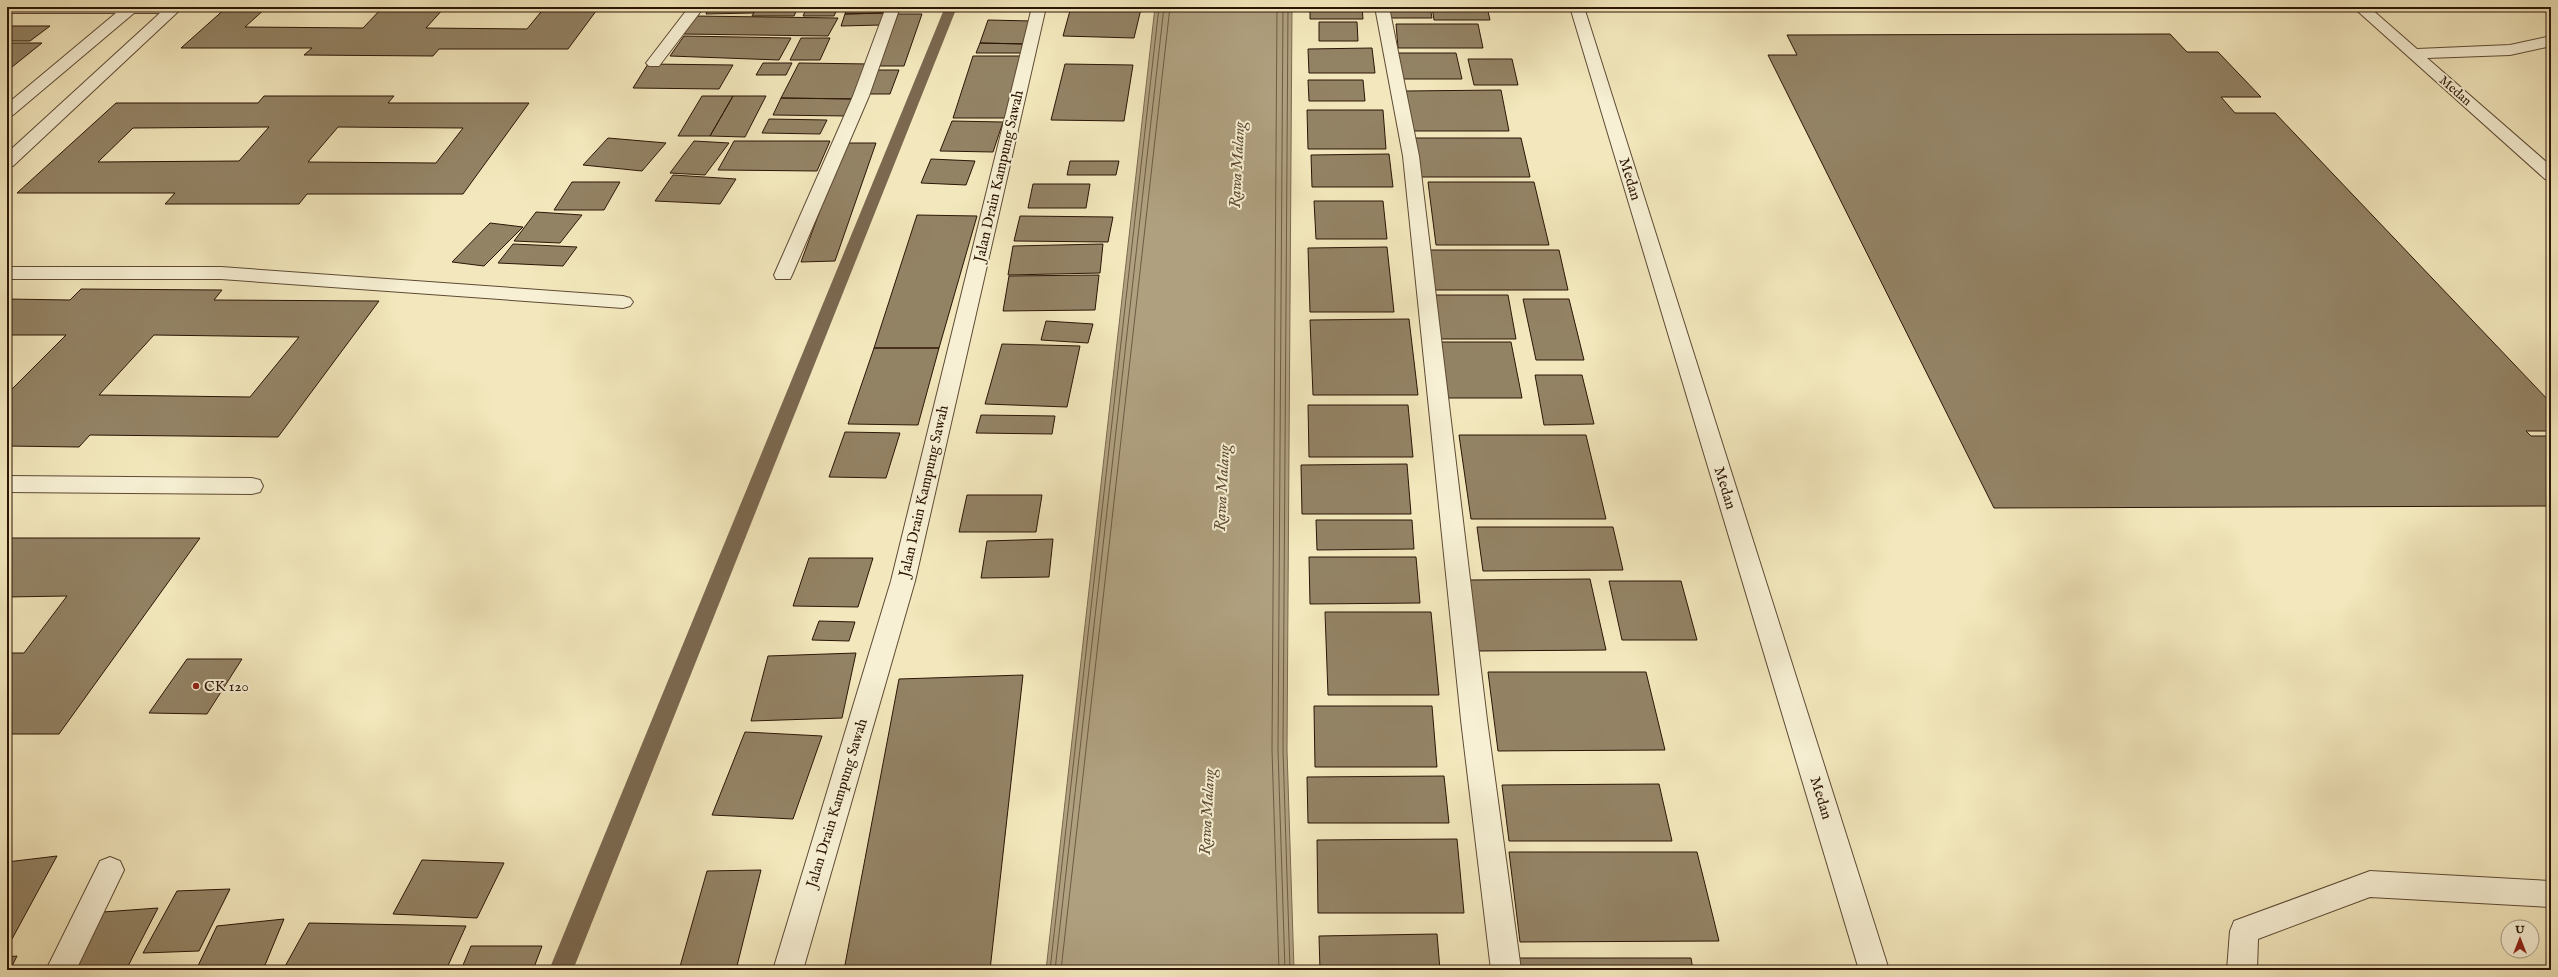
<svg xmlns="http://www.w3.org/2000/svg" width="2558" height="977" viewBox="0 0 2558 977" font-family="'IM FELL English',serif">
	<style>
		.water { fill: #afa07f; stroke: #7b684f }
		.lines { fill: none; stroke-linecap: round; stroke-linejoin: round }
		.shore { stroke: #6e5a42; stroke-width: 1 }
		.stream { fill: #7b684f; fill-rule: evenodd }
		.building { fill: #938365; stroke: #2c1506; fill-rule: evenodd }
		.service-casing { stroke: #5e4a34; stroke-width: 2 }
		.minor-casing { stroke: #5e4a34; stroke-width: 2 }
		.service { fill: #f7f0d4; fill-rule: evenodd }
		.minor { fill: #f7f0d4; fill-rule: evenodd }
		.poi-dot { fill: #8f2418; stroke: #f7f0d4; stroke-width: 1.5 }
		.labels { text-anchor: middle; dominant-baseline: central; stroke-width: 4; stroke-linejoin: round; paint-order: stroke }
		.far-street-label { font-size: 13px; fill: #2c1506; stroke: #f7f0d4 }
		.street-label { font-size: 15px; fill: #2c1506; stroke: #f7f0d4 }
		.poi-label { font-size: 15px; fill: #2c1506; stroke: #f7f0d4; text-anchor: start }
		.water-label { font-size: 16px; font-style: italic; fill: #604d36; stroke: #f7f0d4 }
	</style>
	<rect width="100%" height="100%" fill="#f3e8bd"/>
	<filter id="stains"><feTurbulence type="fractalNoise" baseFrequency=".005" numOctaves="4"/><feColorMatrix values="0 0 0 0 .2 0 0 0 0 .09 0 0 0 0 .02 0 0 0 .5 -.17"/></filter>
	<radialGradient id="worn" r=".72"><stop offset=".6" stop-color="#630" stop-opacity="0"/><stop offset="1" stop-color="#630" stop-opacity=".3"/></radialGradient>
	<path class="water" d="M1155 7H1292L1287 750 1294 970H1046Z"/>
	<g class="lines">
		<path class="shore" d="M1277 7 1272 750 1279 970
			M1283 7 1278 750 1285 970
			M1288 7 1283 750 1290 970
			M1050 970 1159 7
			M1055 970 1164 7
			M1061 970 1170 7"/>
		<path class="stream" d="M945 7H957L573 970H549Z"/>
	</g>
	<path class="building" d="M227 7H267L245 27 363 28 383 7H445L426 28 527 29 545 7H599L568 49H439L433 56 304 55 312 48H181Z
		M709 7H756L753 13 706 14Z
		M757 7H798L794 16H752Z
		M807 7H838L834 16H803Z
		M847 7H886L884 13 845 14Z
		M900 7H922L921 10 898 11Z
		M1071 7 1141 9 1134 38 1063 36Z
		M1310 7H1362L1363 19H1310Z
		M1385 7H1430L1432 18H1387Z
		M1432 7H1487L1490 20H1434Z
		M884 13 881 25 841 26 845 14Z
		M898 14H922L904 66H879Z
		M695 16 838 18 828 36 682 34Z
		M988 20 1032 21 1025 44 980 43Z
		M1319 22H1357L1358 41H1319Z
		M1396 24H1478L1483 48H1398Z
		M7 26H50L30 41H7Z
		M2170 34 2187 52H2218L2261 97H2221L2235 113H2275L2551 403V431H2526L2531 436H2551V506L1994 508 1768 55H1797L1787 35Z
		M684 36 791 38 779 60 670 56Z
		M801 38H830L820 60H790Z
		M7 43H42L12 67H7Z
		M980 43 1025 44 1022 53H976Z
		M1372 48 1375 73H1309L1308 49Z
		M1395 53H1456L1462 79H1398Z
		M973 56H1025L1010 118H953Z
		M1468 59H1512L1518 85H1474Z
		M763 63H792L786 75H756Z
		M799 63 870 64 855 99 781 98Z
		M648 64 733 65 719 89 633 88Z
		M1065 64 1133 65 1124 121 1051 120Z
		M877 70H899L890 94H868Z
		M1308 80H1363L1365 101H1309Z
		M1501 90 1509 131H1411L1406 91Z
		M264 96H394L388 103H529L463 194H307L299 204H165L175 193H17L116 103H258ZM269 127 239 161 98 162 133 128ZM338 127 463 128 436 163 308 162Z
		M702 96H733L710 136H678Z
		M733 96H766L745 137 710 136Z
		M781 98 855 99 847 116 773 115Z
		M1307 110H1383L1386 149H1308Z
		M769 119 827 120 820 134 762 133Z
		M952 121 1003 122 993 152 940 151Z
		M608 138 666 143 642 171 583 165Z
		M1412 138H1521L1530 177H1418Z
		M694 141 729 143 705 175 670 173Z
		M734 141H830L817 171 718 170Z
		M845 143H876L835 261 801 262Z
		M1389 154 1393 187H1312L1311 155Z
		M931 159 975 161 966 185 921 183Z
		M1070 161H1119L1116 175H1067Z
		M673 175 736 179 720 204 655 201Z
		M572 182H620L604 210H554Z
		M1428 182H1534L1549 245H1436Z
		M1033 184H1090L1086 208H1028Z
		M1314 201H1383L1387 239H1316Z
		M536 212 582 215 560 243 514 241Z
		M917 215 977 216 939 348H874Z
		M1020 216 1113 217 1108 242 1014 241Z
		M490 223 523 227 484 266 452 262Z
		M513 244 577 247 563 266 498 263Z
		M1103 244 1100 273 1008 275 1013 246Z
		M1387 247 1394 312H1310L1308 248Z
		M1425 250H1559L1568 290H1431Z
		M1099 275 1095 310 1003 311 1009 276Z
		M81 289 222 290 214 300 379 301 278 437 90 435 79 447 7 446V394L66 335H7V299L70 300ZM154 335 299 337 250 397 99 395Z
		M1435 295H1508L1516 339H1441Z
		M1523 299H1569L1584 360H1536Z
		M1409 319 1418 395H1313L1310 320Z
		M1046 321 1093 324 1088 343 1041 340Z
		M1436 342H1511L1522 398H1444Z
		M1002 344 1080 346 1067 407 985 404Z
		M874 348H939L918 425 848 424Z
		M1535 375H1582L1594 424 1544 425Z
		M1308 405H1408L1413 457H1309Z
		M981 415 1055 416 1052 434 976 433Z
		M845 432 900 433 886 478 829 477Z
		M1459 435H1586L1606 519H1471Z
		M1407 464 1411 514H1302L1301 465Z
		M967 495H1042L1036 532H959Z
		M1316 520H1412L1414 549 1317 550Z
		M1477 527H1613L1623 570 1483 571Z
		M7 538H200L59 734H7V653H24L67 596 7 597Z
		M1053 539 1049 577 981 578 987 541Z
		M1309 557H1416L1420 603 1310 604Z
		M809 558H873L858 607 793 606Z
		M1590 579 1606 650 1478 651 1469 580Z
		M1609 581H1681L1697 640H1622Z
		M1325 612H1431L1439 695H1328Z
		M819 621 855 622 849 641 812 640Z
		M856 653 842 718 751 721 768 656Z
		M187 659H242L207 714 149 713Z
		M1488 672H1646L1665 750 1498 751Z
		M1023 675 990 970H844L899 679Z
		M1314 706H1432L1437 767H1315Z
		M745 732 822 736 793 819 712 815Z
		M1444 776 1449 823H1308L1307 777Z
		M1659 784 1672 841H1509L1502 785Z
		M1457 839 1464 913H1318L1317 840Z
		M1509 852H1697L1719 941 1520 942Z
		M57 856 12 939 7 940V862Z
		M422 860 504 863 477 918 393 914Z
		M761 870 736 970H679L707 871Z
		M230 889 199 951 143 953 177 891Z
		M158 908 126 970H71L103 912Z
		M284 919 263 970H196L217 926Z
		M309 923 466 926 446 970H283Z
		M1437 934 1440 970H1320L1319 936Z
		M471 946H542L533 970H461Z
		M17 956 10 970H7V957Z
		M1513 958H1691L1693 970H1515Z"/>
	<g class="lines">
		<defs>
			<path id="service" d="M1570 7H1584L1889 970H1859Z
				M2353 7H2369L2417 49 2510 45 2551 36V46L2510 55 2427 58 2551 166V180L2545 179Z
				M2370 871 2550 881 2551 907 2370 897 2258 939 2257 970H2227L2230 931 2234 921Z"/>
			<path id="minor" d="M7 7H183L13 166 7 167V153L160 13H134L13 115 7 117V104L116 13H7Z
				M689 7H704L659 66H649L646 63Z
				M886 7H900L869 96 792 275 790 279H776L774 275 853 96Z
				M1032 7H1046L915 581 803 970H773L891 581Z
				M1375 7H1389L1419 156 1487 720 1521 970H1491L1461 720 1403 156Z
				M7 267H221L623 296 630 298 633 302 630 306 623 308 221 279H7Z
				M7 476 252 478 260 480 263 486 260 492 252 494 7 492Z
				M110 857 120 861 124 870 76 970H46L100 861Z"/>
		</defs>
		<use href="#service" class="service-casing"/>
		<use href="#minor" class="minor-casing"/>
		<use href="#service" class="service"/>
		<use href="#minor" class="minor"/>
	</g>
	<circle class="poi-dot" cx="196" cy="686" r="4"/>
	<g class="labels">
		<g class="far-street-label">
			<text transform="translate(2455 91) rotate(41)">Medan</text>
		</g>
		<g class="street-label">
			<text transform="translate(999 176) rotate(-77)">Jalan Drain Kampung Sawah</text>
			<text transform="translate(1630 179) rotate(73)">Medan</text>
			<text transform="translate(1725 488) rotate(73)">Medan</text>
			<text transform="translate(924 491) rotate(-77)">Jalan Drain Kampung Sawah</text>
			<text transform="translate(1821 798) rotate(73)">Medan</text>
			<text transform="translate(837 803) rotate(-73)">Jalan Drain Kampung Sawah</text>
		</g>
		<g class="poi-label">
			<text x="204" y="686">CK 120</text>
		</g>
		<g class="water-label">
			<text transform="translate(1238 165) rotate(-87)">Rawa Malang</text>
			<text transform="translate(1223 488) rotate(-87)">Rawa Malang</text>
			<text transform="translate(1208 812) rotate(-87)">Rawa Malang</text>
		</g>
	</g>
	<rect width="2558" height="977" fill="none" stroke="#f3e8bd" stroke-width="24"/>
	<rect x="8" y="8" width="2542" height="961" fill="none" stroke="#2c1506" stroke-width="2"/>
	<rect x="12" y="12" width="2534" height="953" fill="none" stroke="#2c1506"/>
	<g transform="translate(2520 939)"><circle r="19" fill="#f7f0d4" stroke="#a69882"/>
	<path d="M0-3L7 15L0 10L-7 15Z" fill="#8f2418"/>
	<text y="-6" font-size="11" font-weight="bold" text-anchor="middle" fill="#2c1506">U</text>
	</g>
	<rect width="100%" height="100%" filter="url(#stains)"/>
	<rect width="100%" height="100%" fill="url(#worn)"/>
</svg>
